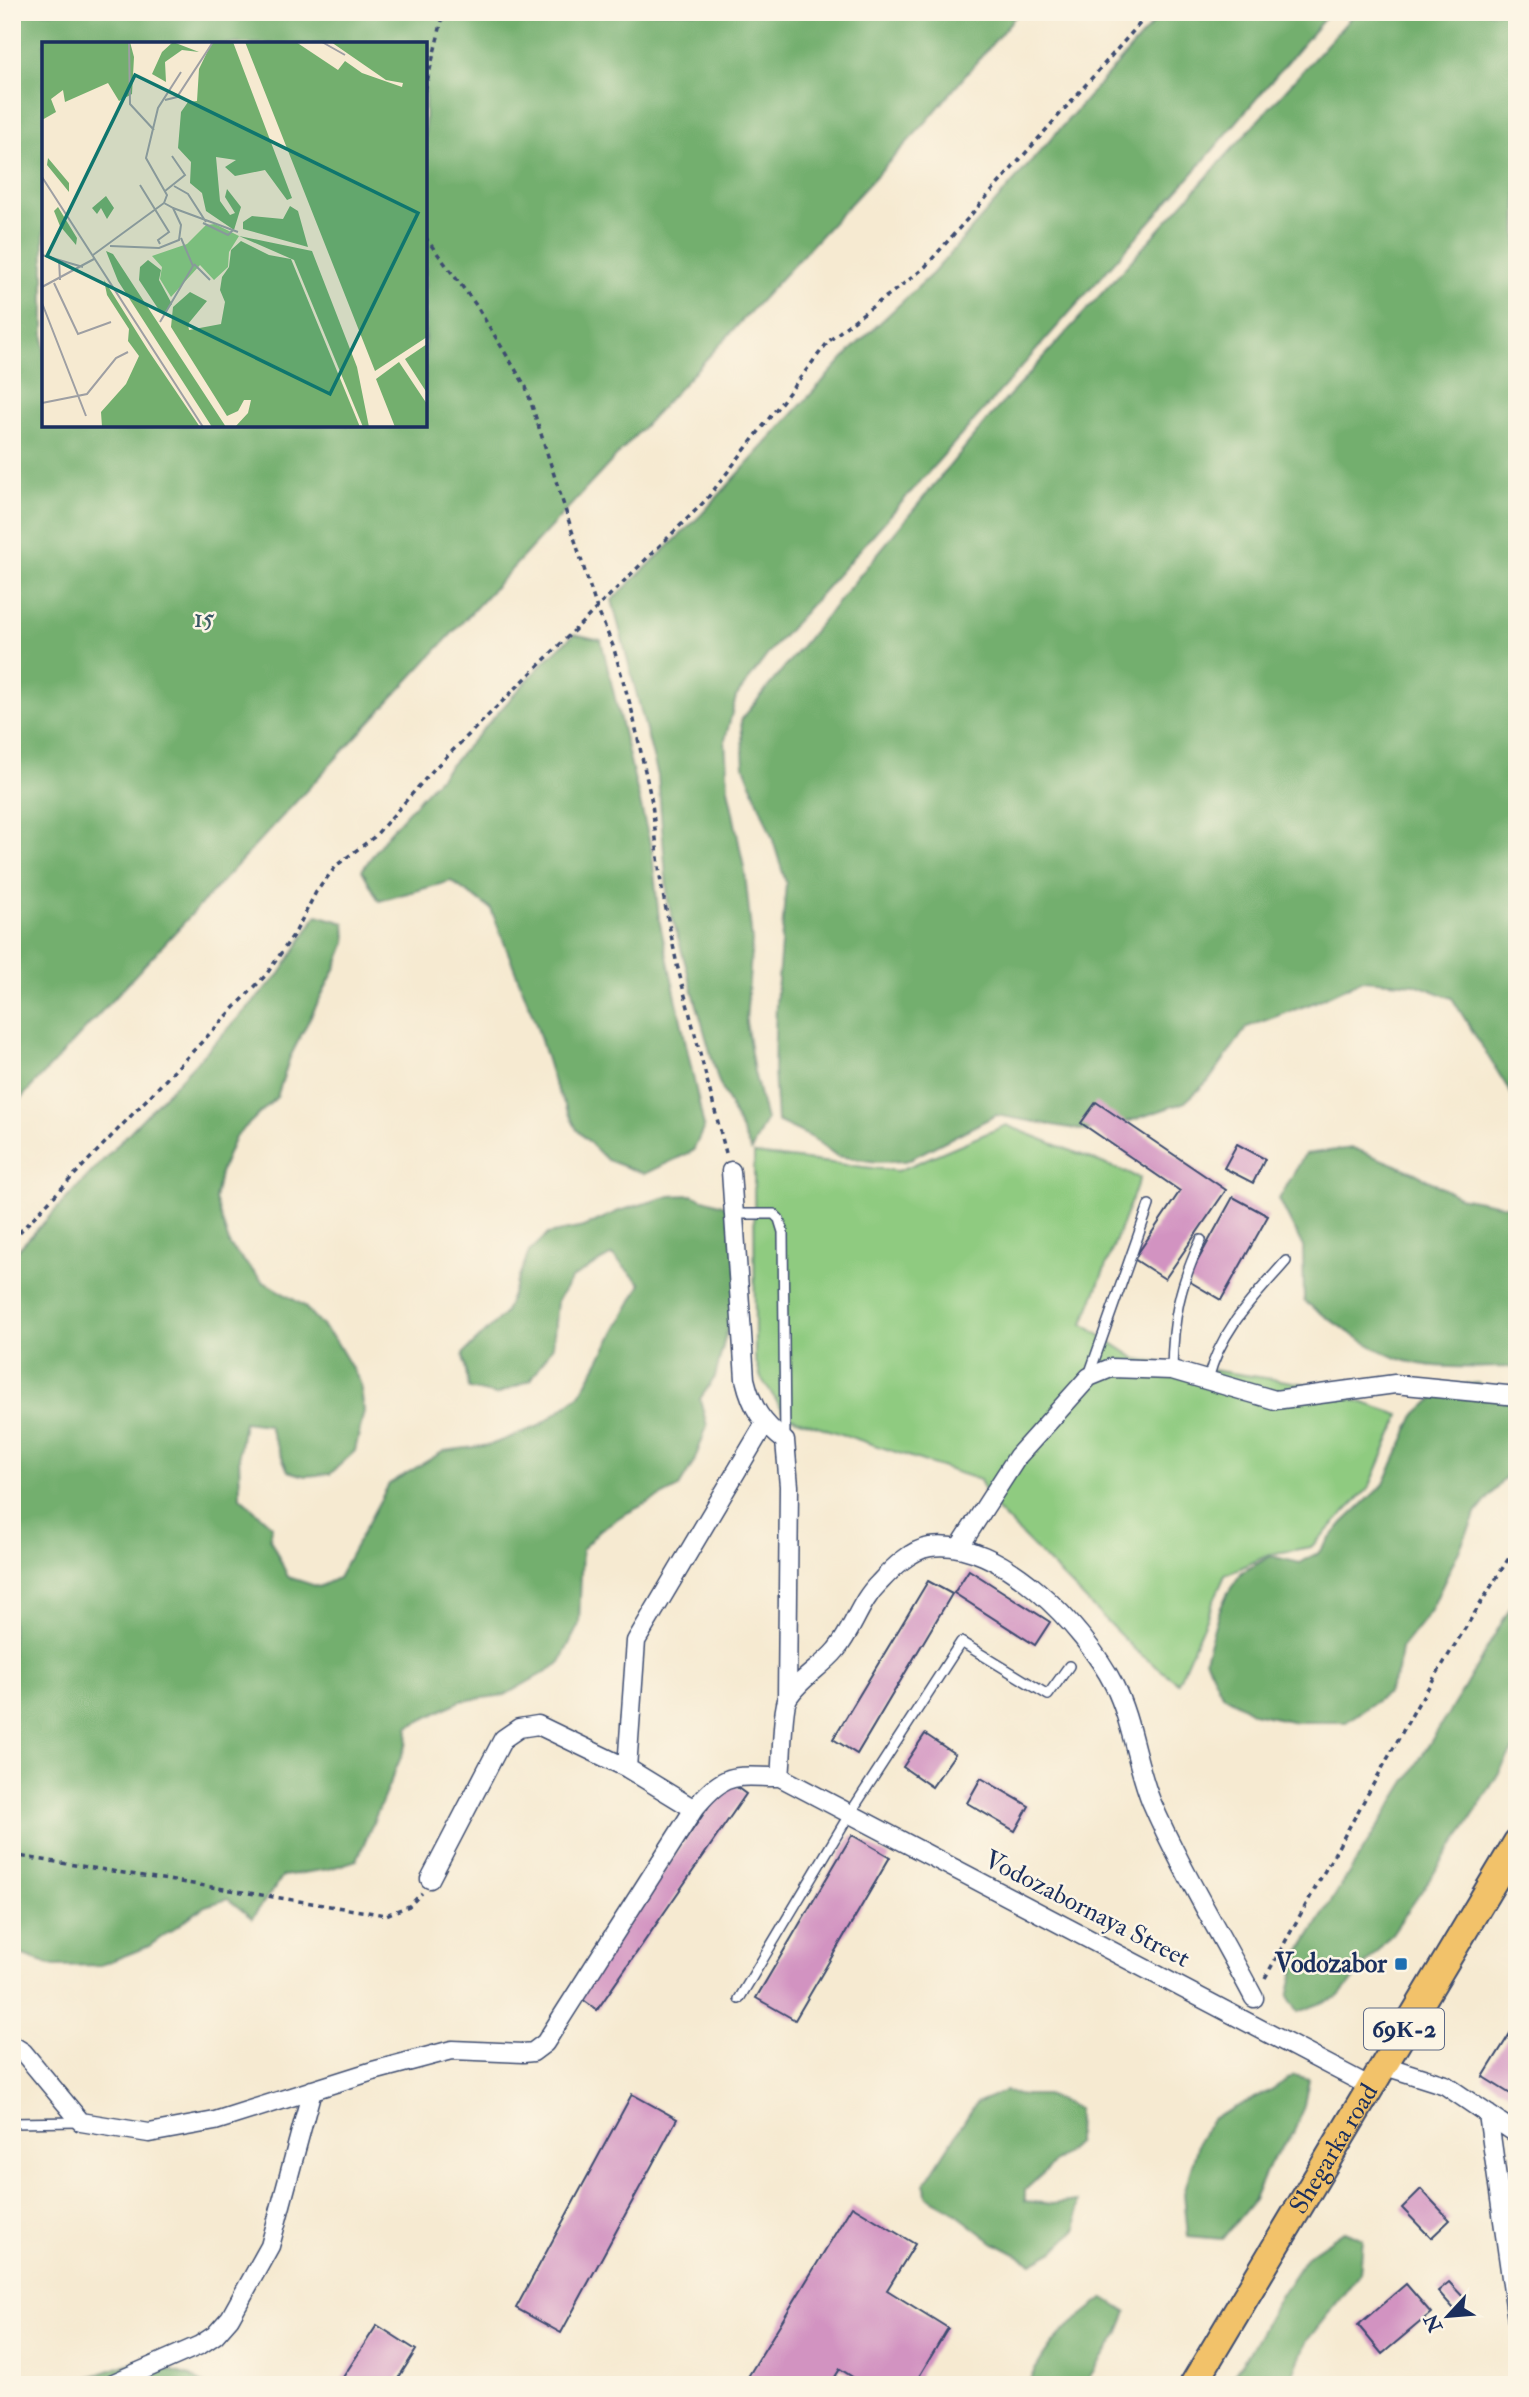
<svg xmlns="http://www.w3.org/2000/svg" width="1529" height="2397" viewBox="0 0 1529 2397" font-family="'IM FELL Double Pica',serif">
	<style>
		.green { fill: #8fcb80; stroke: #557d6f; stroke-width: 2 }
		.forest { fill: #73af6e; stroke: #476f66; stroke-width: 2; fill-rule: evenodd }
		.building { fill: #d293c1 }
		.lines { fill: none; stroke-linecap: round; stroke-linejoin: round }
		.lane-casing { stroke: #3c4b6f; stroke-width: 12 }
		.street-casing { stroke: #3c4b6f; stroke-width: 21 }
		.primary-casing { stroke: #3c4b6f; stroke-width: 30 }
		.path { stroke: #3c4b6f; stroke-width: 3.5; stroke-dasharray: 5 5; stroke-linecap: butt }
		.lane { stroke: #fff; stroke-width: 9 }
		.street { stroke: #fff; stroke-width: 18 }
		.primary { stroke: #f2c26a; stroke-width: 26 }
		.poi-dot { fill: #1f6fb2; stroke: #fcf5e5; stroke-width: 2.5 }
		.labels { text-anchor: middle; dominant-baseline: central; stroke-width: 5; stroke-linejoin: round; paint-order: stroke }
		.shield { fill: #fcf5e5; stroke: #5e6a86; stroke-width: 2 }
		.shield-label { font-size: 24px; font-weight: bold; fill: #1b2f5e }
		.park-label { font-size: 26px; fill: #385666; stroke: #fcf5e5 }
		.street-label { font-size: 26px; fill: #1b2f5e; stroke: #fcf5e5 }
		.poi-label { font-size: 26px; font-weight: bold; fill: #1b2f5e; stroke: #fcf5e5; text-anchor: end }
		.inset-road { fill: none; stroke: #9e9fa3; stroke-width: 2 }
		.view { fill: #0f766e; fill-opacity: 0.15; stroke: #0f766e; stroke-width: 3.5 }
		.inset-edge { fill: none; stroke: #1b2f5e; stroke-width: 3.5 }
	</style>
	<rect width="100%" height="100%" fill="#fcf5e5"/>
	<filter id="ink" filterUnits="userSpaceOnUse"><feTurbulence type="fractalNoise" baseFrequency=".0143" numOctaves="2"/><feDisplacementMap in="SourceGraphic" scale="14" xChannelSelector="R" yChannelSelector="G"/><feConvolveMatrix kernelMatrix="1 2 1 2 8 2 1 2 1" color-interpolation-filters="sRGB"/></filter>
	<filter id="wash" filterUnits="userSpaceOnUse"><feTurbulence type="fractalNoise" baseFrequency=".00686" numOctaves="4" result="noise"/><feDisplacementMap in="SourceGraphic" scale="28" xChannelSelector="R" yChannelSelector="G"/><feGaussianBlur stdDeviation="1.57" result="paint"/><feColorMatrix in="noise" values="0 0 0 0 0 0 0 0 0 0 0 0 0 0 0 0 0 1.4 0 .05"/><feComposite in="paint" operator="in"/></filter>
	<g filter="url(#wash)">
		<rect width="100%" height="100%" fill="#f6ead1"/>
		<path class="green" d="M1006 1125 1140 1178 1083 1324 1137 1359 1307 1384 1400 1415 1369 1488 1311 1547 1271 1554 1225 1575 1178 1683 1135 1650 990 1503 980 1480 787 1416 761 1378 755 1358 754 1154 898 1171Z"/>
		<path class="forest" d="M12 12H1019L926 122 12 1108ZM44 44H425V425H44Z
			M1163 12H1330L1194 172 771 650 736 697 725 740 728 788 745 873 752 941 746 1022 754 1072 766 1120 751 1151 718 1080 668 902 658 776 612 600 701 515 852 349 933 273Z
			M1356 12H1517V1103L1452 998 1415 984 1362 980 1313 1003 1247 1027 1210 1079 1185 1102 1130 1121 1087 1131 996 1115 906 1161 877 1162 837 1156 811 1137 777 1121 774 1070 776 1004 786 883 772 837 744 766 741 720 989 418Z
			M574 634 601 640 652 852 659 919 704 1127 693 1151 644 1174 607 1160 577 1130 554 1083 535 1021 491 909 451 881 379 901 362 870 388 834 543 663Z
			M317 915 345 923 346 942 336 967 290 1057 277 1097 235 1137 220 1173 215 1199 230 1246 262 1281 303 1305 336 1341 360 1382 364 1411 355 1451 330 1474 305 1476 288 1471 268 1425 244 1422 239 1452 240 1497 272 1526 270 1539 288 1577 319 1587 338 1578 389 1484 444 1451 490 1445 539 1426 580 1395 641 1284 612 1255 572 1278 557 1301 553 1346 531 1380 496 1395 469 1389 463 1354 504 1314 529 1252 548 1234 584 1227 619 1211 670 1196 691 1195 729 1207 739 1284 715 1377 700 1399 707 1426 694 1462 679 1487 623 1515 600 1530 582 1549 579 1624 559 1664 505 1695 460 1701 408 1727 407 1743 357 1860 329 1869 283 1876 252 1918 228 1899 205 1906 149 1946 101 1965 54 1966 12 1951V1256L280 974Z
			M1353 1148 1413 1172 1459 1197 1517 1208V1367C1481 1367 1431 1371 1397 1358 1364 1345 1332 1321 1304 1301L1303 1247 1279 1199 1305 1154Z
			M1477 1383 1517 1404V1463L1477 1512 1430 1612 1401 1648 1398 1671 1387 1693 1346 1722H1296L1253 1713 1222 1694 1205 1659 1218 1614 1227 1594 1242 1572 1271 1556 1300 1563 1319 1552 1343 1523 1384 1484 1415 1415 1446 1387Z
			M1517 1596V1743L1466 1827 1391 1935 1338 1997 1298 2012 1288 1996 1298 1955 1464 1688Z
			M1294 2075 1309 2079 1304 2105 1293 2134 1270 2162 1254 2200 1222 2239 1188 2236 1184 2193 1199 2140 1212 2119 1271 2090Z
			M1005 2091 1022 2095H1046L1078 2109 1077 2142 1025 2190V2201L1052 2204 1078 2201 1077 2228 1054 2251 1032 2263 994 2243 951 2210 926 2196 925 2183 976 2103Z
			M1344 2231 1363 2239 1360 2273 1306 2342 1289 2385H1226L1249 2353 1281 2295 1307 2256Z
			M1105 2298 1127 2312 1118 2334 1084 2385H1027C1049 2341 1066 2326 1105 2298Z
			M137 2361 190 2376 204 2385H66Z"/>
		<g id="blocks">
			<path class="building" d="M1096 1102 1226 1190 1165 1279 1134 1259 1180 1191 1081 1123Z
				M1237 1144 1265 1159 1253 1183 1224 1168Z
				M1233 1197 1268 1216 1221 1300 1187 1280Z
				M969 1570 1050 1622 1035 1645 954 1593Z
				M928 1581 952 1594 857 1754 833 1739Z
				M925 1734 955 1754 932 1787 903 1767Z
				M981 1778 1029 1806 1015 1831 967 1803Z
				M727 1780 746 1794 597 2010 578 1996Z
				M852 1835 890 1857 795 2020 756 1998Z
				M1514 2027 1517 2029V2098L1483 2077Z
				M632 2094 677 2119 561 2333 516 2308Z
				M1421 2189 1450 2220 1431 2238 1402 2208Z
				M852 2206 915 2244 887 2290 948 2328 914 2385H865L840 2369 830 2385H743Z
				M1449 2282 1465 2299 1454 2309 1438 2291Z
				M1406 2284 1431 2313 1382 2354 1358 2325Z
				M377 2325 416 2350 394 2385H338Z"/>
		</g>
	</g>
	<g filter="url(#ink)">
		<use href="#blocks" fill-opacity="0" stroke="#3c4b6f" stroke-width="2"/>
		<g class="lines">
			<defs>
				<path id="lane" d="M735 1214H774L779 1219 783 1232 785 1439
					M1172 1370C1173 1318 1179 1287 1201 1240
					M1089 1375 1149 1205
					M1208 1379C1221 1329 1253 1299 1286 1261
					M739 1999 849 1815 961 1642 1048 1695 1069 1666
					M12 2123 80 2122"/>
				<path id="street" d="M731 1171 745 1379C752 1408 762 1423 785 1441L789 1486 787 1699
					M960 1546 1018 1456 1089 1377 1111 1368 1172 1370 1275 1400 1395 1384 1517 1396
					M627 1768 636 1641 764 1425
					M780 1777C782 1762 782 1708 788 1698 798 1680 823 1666 836 1650 853 1630 860 1601 879 1583 892 1569 910 1550 930 1547 1000 1537 1085 1628 1114 1685 1132 1721 1136 1764 1151 1801 1179 1866 1221 1935 1254 1998
					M430 1879 503 1739 519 1728 538 1725 627 1768 694 1809
					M12 2045 23 2052 81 2122 149 2133 215 2121 373 2071 452 2050 523 2053 533 2052 545 2043 694 1809C726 1770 733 1777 780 1777L1369 2086
					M1382 2065 1445 2085 1517 2134
					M1488 2114 1517 2320
					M109 2385 200 2345 215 2335 230 2318 270 2246 312 2090"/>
				<g id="primary">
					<path id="s1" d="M1193 2385 1517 1842"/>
				</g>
			</defs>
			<use href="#lane" class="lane-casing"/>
			<use href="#street" class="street-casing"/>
			<use href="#primary" class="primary-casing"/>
			<path class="path" d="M425 90 444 12
				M425 237 476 305 526 387 596 606 613 646 632 711 652 803 661 884 677 965 726 1153
				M12 1240 266 975 296 931 316 892 337 865 374 837 434 769 706 500 828 342C859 314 894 293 925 267L1150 12
				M12 1855 386 1915 409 1906 422 1893
				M1265 1978 1418 1704 1517 1545"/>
			<use href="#lane" class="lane"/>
			<use href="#street" class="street"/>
			<use href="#primary" class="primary"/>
		</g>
	</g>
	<rect class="poi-dot" x="1394" y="1957" width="14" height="14" rx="3.5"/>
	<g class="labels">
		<rect class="shield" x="1364" y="2008.5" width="80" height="41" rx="5"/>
		<g class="shield-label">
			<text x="1404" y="2029">69К-2</text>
		</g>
		<g class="park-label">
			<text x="204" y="619">15</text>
		</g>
		<g class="street-label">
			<text transform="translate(1087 1909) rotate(27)">Vodozabornaya Street</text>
			<text stroke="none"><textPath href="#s1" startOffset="275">Shegarka road</textPath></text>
		</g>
		<g class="poi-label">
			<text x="1387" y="1964">Vodozabor</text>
		</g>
	</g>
	<g transform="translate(42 42)">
		<rect width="385" height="385" fill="#f6ead1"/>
		<path d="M173 182 197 194 187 210 186 225 172 238 158 223 129 255 118 237 120 225 110 214 145 202 164 183Z" fill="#8fcb80"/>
		<path d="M0 0H88L92 15 90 52 77 59 66 41 23 60 21 48 9 57 14 70 0 78ZM131 0 157 10 140 8 123 20 124 40 110 32 120 10ZM170 0H191L250 156 245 158 223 128 193 134 183 125 194 118 174 115 178 159 188 173 193 171 183 155 185 147 199 165 192 188 164 169 160 151 148 141 149 120 136 106 139 70 146 60 155 59 157 27ZM203 0H254L296 28 303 19 320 31 360 45 361 41 344 38 289 0H385V295L333 329ZM6 116 27 141V150L5 123ZM64 154 72 166 65 177 59 166 55 172 50 166ZM248 164 256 169 266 205 201 187V180L210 174 241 177ZM16 165 35 196 34 203 18 184 12 169ZM197 194 270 209 315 325 327 385H321L252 218ZM199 199 227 213 249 217 318 385H193L206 371 209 358H202L196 369 185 374 129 285 131 265 148 250 165 259 146 282 147 288 179 282 183 260 178 248 180 235 187 225 189 208ZM64 209 71 212 184 385H170L76 239ZM106 218 119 228 117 238 130 262 123 270 117 268 97 238 98 225ZM62 238 106 308 158 385H60L59 370 84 342 97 314 86 299 87 287 65 253ZM385 302V351L363 317ZM357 320 385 362V385H353L334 337Z" fill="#73af6e"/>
		<path class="inset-road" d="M87 0 88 62 112 88M280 0 303 13M123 58 135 55 171 0M0 135 161 385M98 143 127 190 116 198 118 202M132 144 146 152 164 180M123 149 143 133 130 114M122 161 125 153 104 116 116 66 139 30M131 166 196 190M161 181 186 193 191 188M68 204 117 206 137 198 139 183 131 166 122 161M0 213 41 225M51 213 122 161M17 217 18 238M152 222 168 238M12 241 36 292 69 280M0 245 52 217M0 261 44 374M118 280 151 224 139 196M0 361 45 352 74 316 86 310"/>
		<path class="view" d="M93 33 376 171 288 352 5 214Z"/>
		<rect width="385" height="385" class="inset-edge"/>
	</g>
	<rect width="1529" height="2397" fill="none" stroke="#fcf5e5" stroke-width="42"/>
	<g transform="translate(1448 2316) rotate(244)" stroke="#fcf5e5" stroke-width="5" paint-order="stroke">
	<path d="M0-5L12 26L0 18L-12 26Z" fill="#1b2f5e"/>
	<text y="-10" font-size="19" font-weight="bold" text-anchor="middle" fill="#1b2f5e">N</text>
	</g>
</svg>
